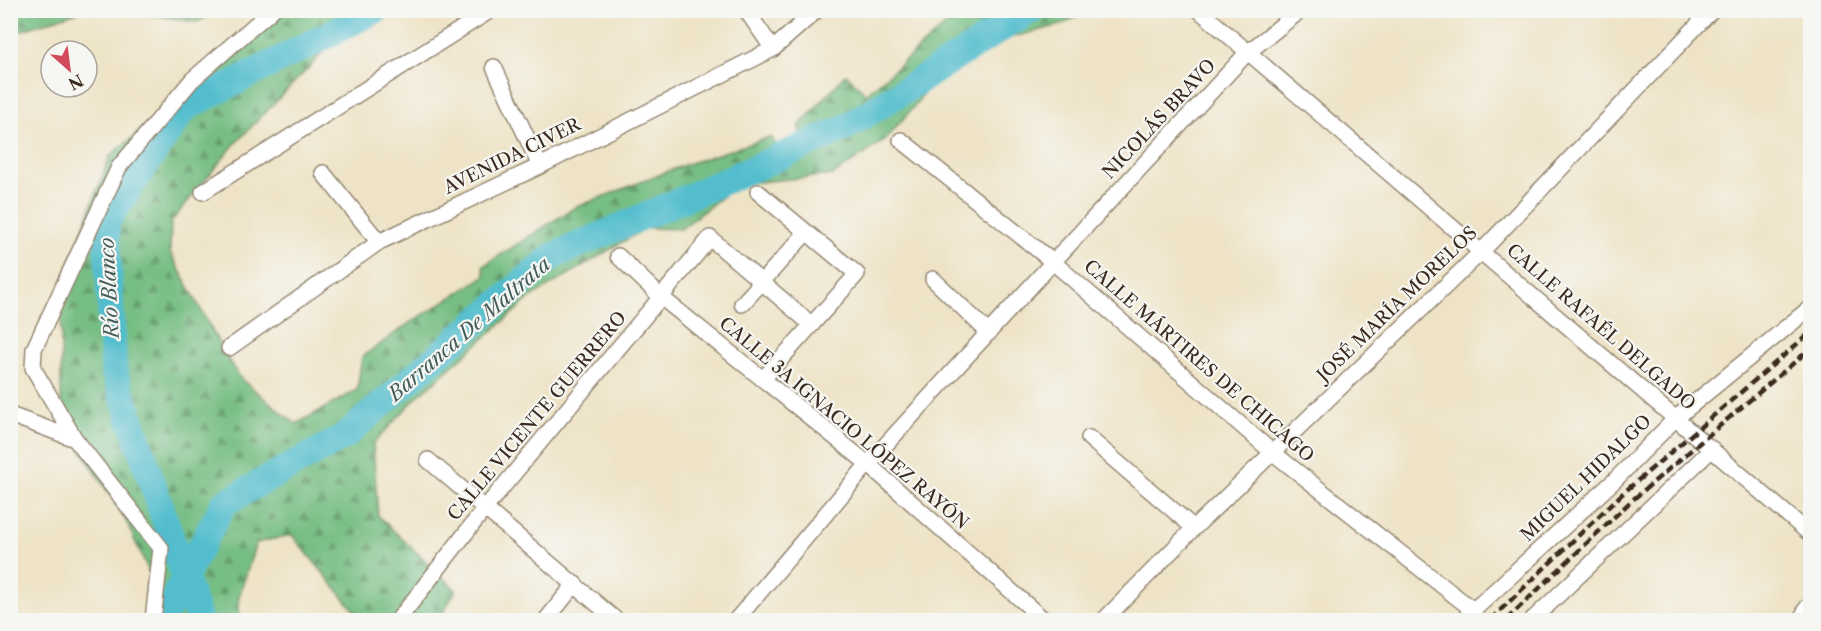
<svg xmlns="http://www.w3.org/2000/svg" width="1821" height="631" viewBox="0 0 1821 631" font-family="'Libre Caslon Text',serif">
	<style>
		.forest { fill: url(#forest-firs); stroke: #597451; stroke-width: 1.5 }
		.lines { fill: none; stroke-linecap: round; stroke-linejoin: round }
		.river { stroke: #52bdce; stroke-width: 27 }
		.street-casing { stroke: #948672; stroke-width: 18 }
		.primary-casing { stroke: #948672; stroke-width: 27 }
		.street { stroke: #fff; stroke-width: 15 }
		.primary { stroke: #fff; stroke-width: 24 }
		.rail { stroke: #3b2a1e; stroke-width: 4.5; stroke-dasharray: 9 4.5; stroke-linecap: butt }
		.labels { text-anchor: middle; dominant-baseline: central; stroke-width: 4.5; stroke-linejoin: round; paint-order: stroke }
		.street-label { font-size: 18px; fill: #3b2a1e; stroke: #f6f6f2 }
		.water-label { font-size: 20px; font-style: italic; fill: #435d5c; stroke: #f6f6f2 }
	</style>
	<defs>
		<pattern id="forest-firs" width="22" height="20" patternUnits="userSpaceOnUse" patternTransform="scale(1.5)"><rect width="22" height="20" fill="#77be84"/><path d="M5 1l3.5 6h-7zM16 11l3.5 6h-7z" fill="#639b6b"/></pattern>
	</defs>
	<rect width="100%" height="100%" fill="#f6f6f2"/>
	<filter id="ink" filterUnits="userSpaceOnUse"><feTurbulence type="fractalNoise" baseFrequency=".0167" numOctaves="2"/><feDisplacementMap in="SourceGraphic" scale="12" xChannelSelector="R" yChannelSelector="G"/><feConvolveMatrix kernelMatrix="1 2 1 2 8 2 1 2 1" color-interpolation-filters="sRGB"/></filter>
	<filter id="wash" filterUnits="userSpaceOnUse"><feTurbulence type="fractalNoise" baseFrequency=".008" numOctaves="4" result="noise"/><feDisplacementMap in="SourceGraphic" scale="24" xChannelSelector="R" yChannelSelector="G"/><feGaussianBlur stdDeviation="1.35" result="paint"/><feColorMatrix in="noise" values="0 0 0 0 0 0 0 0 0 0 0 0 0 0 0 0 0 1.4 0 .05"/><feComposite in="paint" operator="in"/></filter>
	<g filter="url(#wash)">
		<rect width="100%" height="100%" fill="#eee3c6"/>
		<path class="forest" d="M11 10H81V11L11 34Z
			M129 11 218 10V11L197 22Z
			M271 11H363L233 146 171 222 170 252 226 356 241 379 296 424 357 390 362 357 408 324 485 276 483 266 574 208 687 164 771 137 779 149 802 145 799 126 846 74 866 94 962 11H1088L1061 25 949 53 917 103 884 141 833 175 738 184 681 229 646 228 531 297 417 397 373 444 378 516 456 590 439 620H362L292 535 256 543 239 597V620H171L125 519 61 418V287L110 156 214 69Z"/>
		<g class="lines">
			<path class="river" d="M162 620 224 503 345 436 553 256 843 129 1031 10
				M199 620 114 371 106 222 185 108 376 10"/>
		</g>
	</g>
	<g filter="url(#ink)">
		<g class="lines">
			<defs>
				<path id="street" d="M746 10 773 49
					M1200 11 1810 534
					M494 67 540 166
					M901 140 1053 262 1272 452 1473 610
					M323 173 379 242
					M203 192 491 10
					M758 192 857 274 763 379
					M618 256 661 297 868 464 1044 620
					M933 279 989 333
					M742 304 805 234
					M229 348 379 242 540 166 773 49 817 10
					M10 415 75 439
					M1089 438 1194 528
					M428 460 616 620
					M153 620 161 548 75 439 33 368 34 349 119 167 192 80 272 10
					M398 620 486 507 710 238 812 325
					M546 620 575 584
					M736 620 868 464 1053 262 1247 53 1301 10
					M1104 620 1194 528 1482 251 1712 10
					M1463 620 1615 480 1676 418 1810 308
					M1532 620 1712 449"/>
				<path id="primary" d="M1806 620 1810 611"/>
			</defs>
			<use href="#street" class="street-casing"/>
			<use href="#primary" class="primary-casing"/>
			<use href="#street" class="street"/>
			<use href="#primary" class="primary"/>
			<path class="rail" d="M1490 620 1622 494 1810 333
				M1506 620 1630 502 1810 349"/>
		</g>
	</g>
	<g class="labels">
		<g class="street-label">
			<text transform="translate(1159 119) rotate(-47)">NICOLÁS BRAVO</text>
			<text transform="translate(512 156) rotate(-26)">AVENIDA CIVER</text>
			<text transform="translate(1397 304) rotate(-44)">JOSÉ MARÍA MORELOS</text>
			<text transform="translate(1601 327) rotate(41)">CALLE RAFAÉL DELGADO</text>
			<text transform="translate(1199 361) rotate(41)">CALLE MÁRTIRES DE CHICAGO</text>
			<text transform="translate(537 416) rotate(-50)">CALLE VICENTE GUERRERO</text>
			<text transform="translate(844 423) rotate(40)">CALLE 3A IGNACIO LÓPEZ RAYÓN</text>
			<text transform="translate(1586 478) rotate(-44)">MIGUEL HIDALGO</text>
		</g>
		<g class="water-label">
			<text transform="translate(109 288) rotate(-93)">Río Blanco</text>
			<text transform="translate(469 329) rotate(-41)">Barranca De Maltrata</text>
		</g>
	</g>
	<rect width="1821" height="631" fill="none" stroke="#f6f6f2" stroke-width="36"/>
	<g transform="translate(69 69) rotate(152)"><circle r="28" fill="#f6f6f2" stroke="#aba49d" stroke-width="1.5"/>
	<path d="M0-4.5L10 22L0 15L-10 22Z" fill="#d1495b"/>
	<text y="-9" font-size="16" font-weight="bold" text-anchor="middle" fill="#3b2a1e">N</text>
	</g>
</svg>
